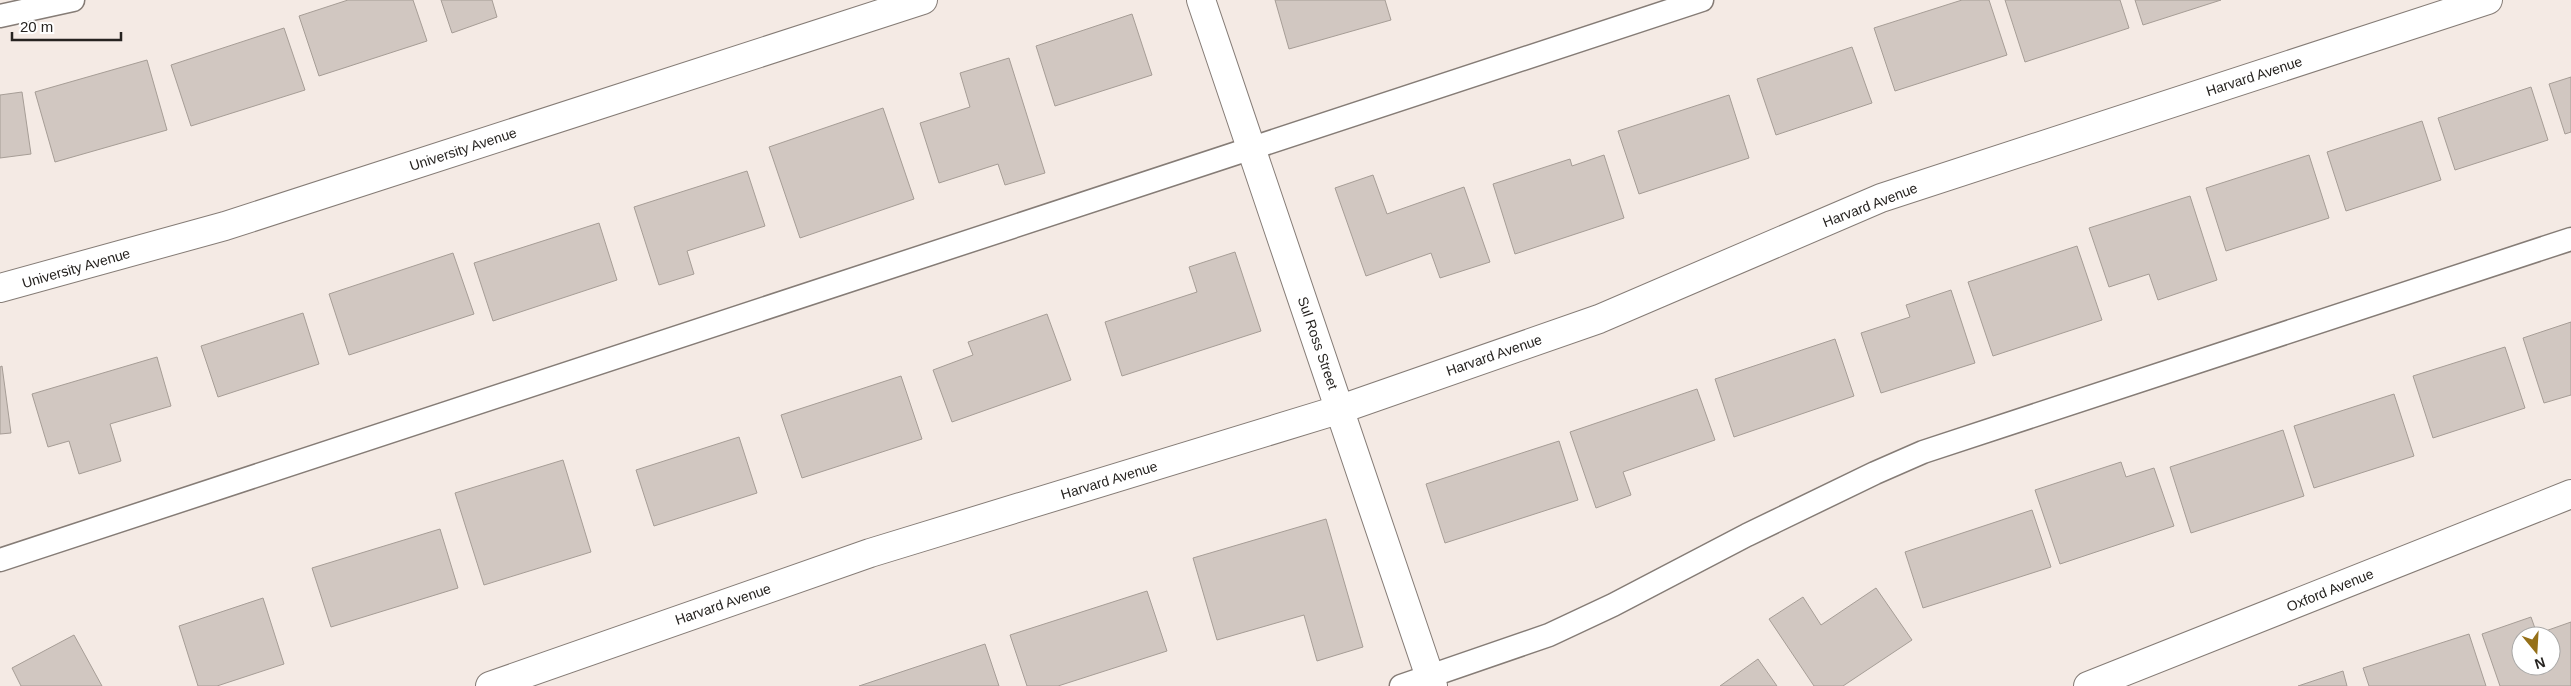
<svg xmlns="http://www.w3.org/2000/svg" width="2571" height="686" viewBox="0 0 2571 686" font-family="Helvetica,sans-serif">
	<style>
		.building { fill: #d1c7c1; stroke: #a69d96; fill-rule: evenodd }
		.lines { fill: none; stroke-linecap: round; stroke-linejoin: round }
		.lane-casing { stroke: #857c76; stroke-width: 25 }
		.street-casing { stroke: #857c76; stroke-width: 30 }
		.lane { stroke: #fff; stroke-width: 22 }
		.street { stroke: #fff; stroke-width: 28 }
		.labels { text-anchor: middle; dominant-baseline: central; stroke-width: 4.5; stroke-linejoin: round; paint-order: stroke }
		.street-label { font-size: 14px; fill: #262320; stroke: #fff }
	</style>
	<rect width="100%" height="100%" fill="#f4eae4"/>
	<path class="building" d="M348 0H413L427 41 319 76 299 16Z
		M441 0H492L497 17 452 33Z
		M1275 0H1385L1391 20 1289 49Z
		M1962 0H1989L2007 55 1895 91 1874 28Z
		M2005 0H2120L2129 28 2025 62Z
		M2135 0H2221L2143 25Z
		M1132 14 1152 75 1055 106 1036 46Z
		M284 28 305 90 191 126 171 65Z
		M1852 47 1872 103 1776 135 1757 79Z
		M1009 58 1045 173 1005 185 998 164 939 183 920 123 970 107 960 73Z
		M147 60 167 130 55 162 35 92Z
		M2571 77V132L2565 134 2549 84Z
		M2531 87 2548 140 2455 170 2438 118Z
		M22 92 31 154 0 158V95Z
		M1729 95 1749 158 1639 194 1618 131Z
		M883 108 914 199 800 238 769 147Z
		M2422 121 2441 180 2346 211 2327 152Z
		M1604 155 1624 218 1515 254 1493 184 1570 159 1572 166Z
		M2309 155 2329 218 2226 251 2206 188Z
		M747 171 765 226 687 251 694 274 659 285 634 207Z
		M1373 175 1387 214 1464 187 1490 262 1440 278 1431 253 1366 276 1335 188Z
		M2190 196 2217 280 2158 300 2149 274 2109 287 2089 228Z
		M599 223 617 280 493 321 474 263Z
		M2077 246 2102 320 1993 356 1968 282Z
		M1235 252 1261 331 1122 376 1105 322 1197 292 1189 267Z
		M453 253 474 314 349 355 329 294Z
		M1951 290 1975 363 1881 393 1861 333 1910 317 1906 305Z
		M303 313 319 364 218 397 201 346Z
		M1047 314 1071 380 952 422 933 370 973 355 968 342Z
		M2571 322V395L2544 403 2523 338Z
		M1835 339 1854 396 1734 437 1715 379Z
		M2505 347 2525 408 2433 438 2413 376Z
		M157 357 171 406 110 424 121 461 79 474 69 441 48 447 32 394Z
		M2 366 11 433 0 434V367Z
		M901 376 922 439 802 478 781 415Z
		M1697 389 1715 440 1623 472 1631 495 1596 508 1570 432Z
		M2394 394 2414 456 2314 488 2294 426Z
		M2283 430 2304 496 2191 533 2170 467Z
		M739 437 757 493 654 526 636 470Z
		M1559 441 1578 500 1445 543 1426 484Z
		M563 460 591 552 484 585 455 493Z
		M2121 462 2126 477 2154 468 2174 526 2060 564 2035 490Z
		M2032 510 2051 567 1923 608 1905 552Z
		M1326 519 1363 647 1317 661 1304 615 1217 640 1193 558Z
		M440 529 458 588 331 627 312 568Z
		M1876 588 1912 640 1843 686H1814L1769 619 1803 597 1821 625Z
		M1147 591 1167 651 1058 686H1027L1010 635Z
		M263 598 284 664 217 686H198L179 626Z
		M2531 617 2537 634 2571 622V686H2500L2482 634ZM2521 636H2551V666H2521Z
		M2469 634 2486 686H2369L2363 668Z
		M74 635 102 686H21L12 668Z
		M985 644 999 686H859Z
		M1758 659 1777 686H1720Z
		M2343 671 2347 686H2298Z"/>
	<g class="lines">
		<defs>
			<path id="lane" d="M0 16 73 0
				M0 560 1702 0
				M1401 686 1549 635 1613 605 1747 535 1875 473 1923 452 2571 239"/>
			<path id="street" d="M1201 0 1433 686
				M0 288 225 226 923 0
				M490 686 870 553 1341 409 1599 319 1881 198 2488 0
				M2088 686 2571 494"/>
		</defs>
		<use href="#lane" class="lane-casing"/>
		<use href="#street" class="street-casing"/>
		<use href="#lane" class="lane"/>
		<use href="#street" class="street"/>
	</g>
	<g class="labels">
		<g class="street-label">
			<text transform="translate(2254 76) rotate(-18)">Harvard Avenue</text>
			<text transform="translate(463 149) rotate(-18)">University Avenue</text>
			<text transform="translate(1870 205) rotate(-21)">Harvard Avenue</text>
			<text transform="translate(76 268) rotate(-16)">University Avenue</text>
			<text transform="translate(1318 343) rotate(71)">Sul Ross Street</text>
			<text transform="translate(1494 355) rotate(-19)">Harvard Avenue</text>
			<text transform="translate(1109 480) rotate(-17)">Harvard Avenue</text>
			<text transform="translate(2330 590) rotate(-22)">Oxford Avenue</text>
			<text transform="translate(723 604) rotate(-19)">Harvard Avenue</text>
		</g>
	</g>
	<g transform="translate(2536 651) rotate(162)"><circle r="24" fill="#ffffff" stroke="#a8a7a6"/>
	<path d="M0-4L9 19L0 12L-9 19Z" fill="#957019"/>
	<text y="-8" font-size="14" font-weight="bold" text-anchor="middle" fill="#262320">N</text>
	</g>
	<path d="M12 32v8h109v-8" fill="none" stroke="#262320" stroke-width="2.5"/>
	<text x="20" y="32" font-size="15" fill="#262320" stroke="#ffffff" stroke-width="4" paint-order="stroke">20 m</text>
</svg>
